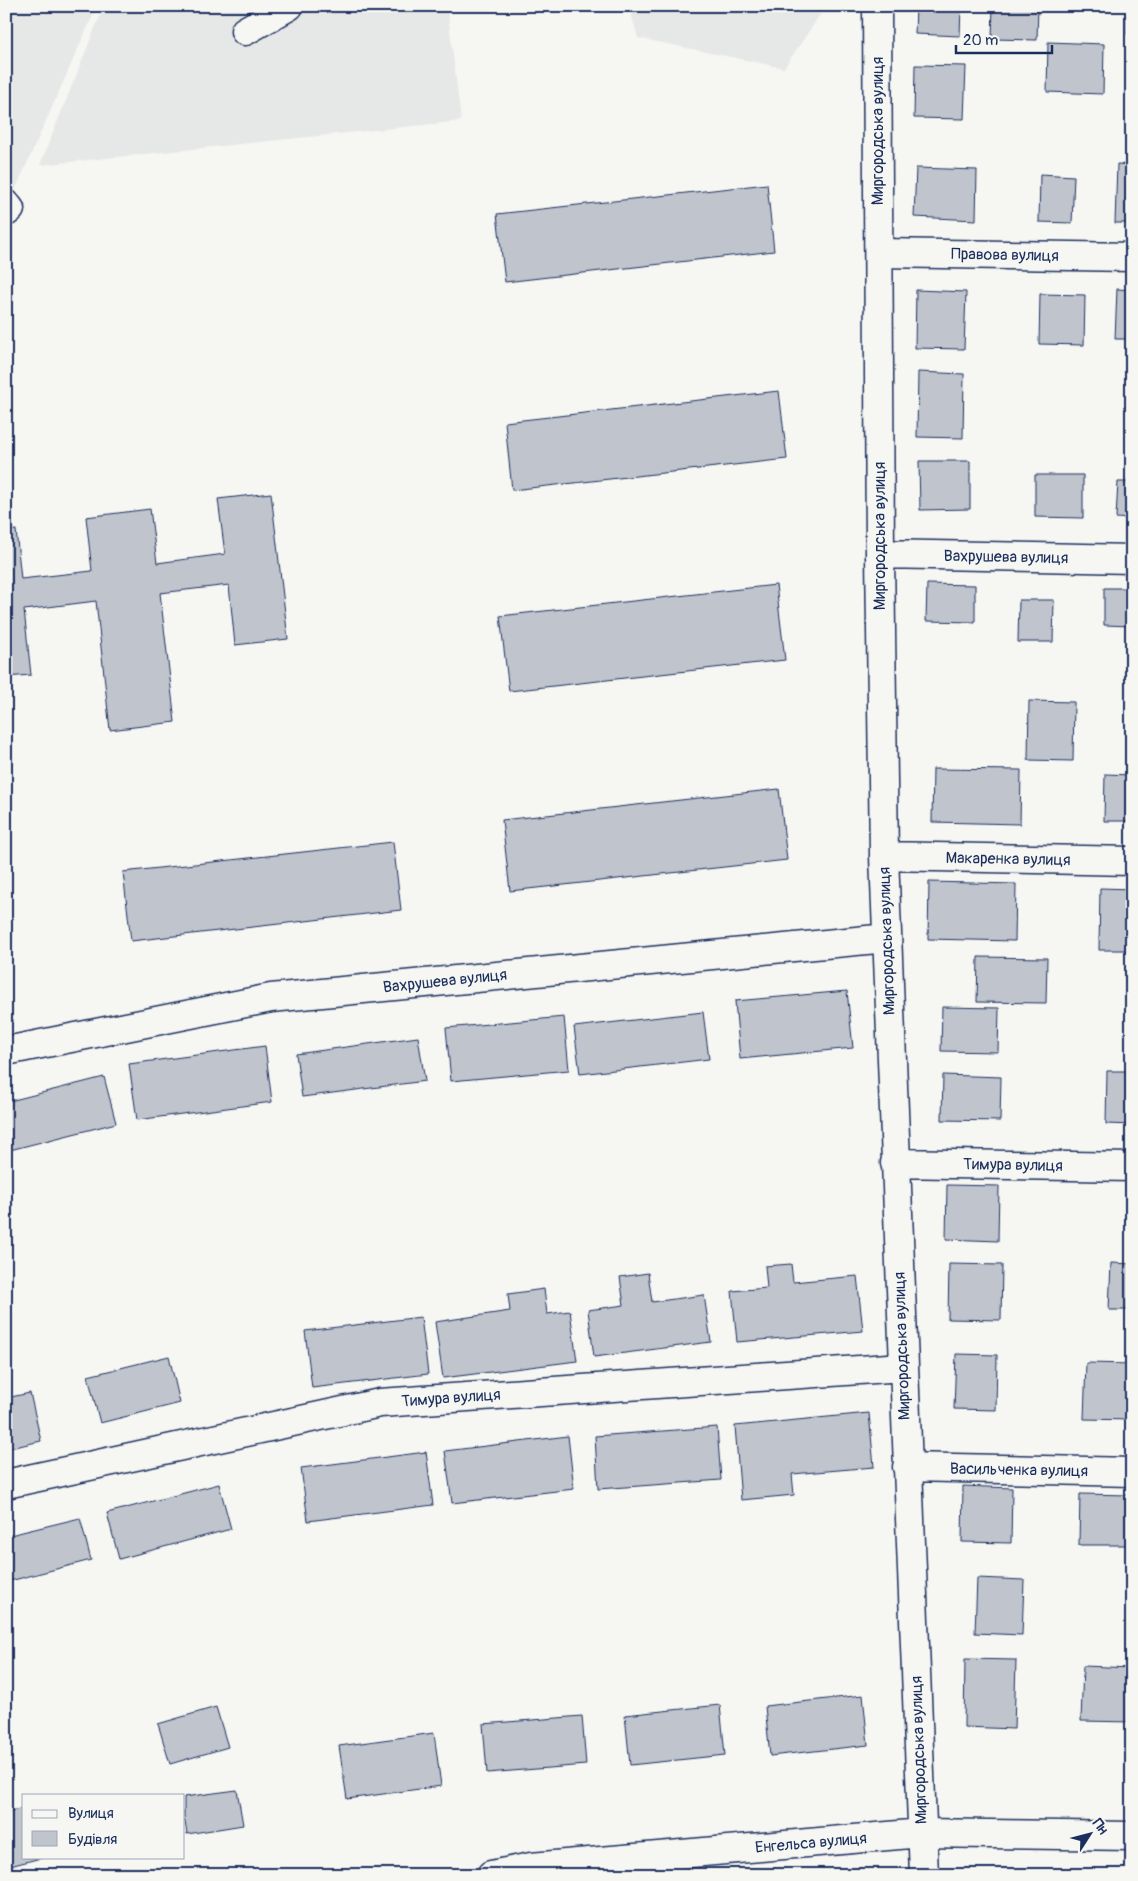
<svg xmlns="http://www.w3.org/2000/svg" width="1138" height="1881" viewBox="0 0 1138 1881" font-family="Pangolin,sans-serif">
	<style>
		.built { fill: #e6e7e7 }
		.building { fill: #c0c4cd; stroke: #1b2f5e }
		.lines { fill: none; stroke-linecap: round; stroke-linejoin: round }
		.minor-casing { stroke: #1b2f5e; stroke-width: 31 }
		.minor { stroke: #f6f6f2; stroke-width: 28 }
		.labels { text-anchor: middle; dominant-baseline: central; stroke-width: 4; stroke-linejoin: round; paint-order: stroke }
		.street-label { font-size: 16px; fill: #1b2f5e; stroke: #f6f6f2 }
	</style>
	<rect width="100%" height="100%" fill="#f6f6f2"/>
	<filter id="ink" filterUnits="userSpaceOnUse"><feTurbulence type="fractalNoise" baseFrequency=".02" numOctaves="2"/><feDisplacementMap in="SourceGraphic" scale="10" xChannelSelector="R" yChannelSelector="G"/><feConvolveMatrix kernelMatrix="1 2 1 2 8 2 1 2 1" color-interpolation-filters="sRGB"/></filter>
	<g filter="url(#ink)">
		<path class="built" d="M6 6H97L16 188 6 192Z
			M104 6H447L461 121 40 165Z
			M629 6H826L784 68 638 38Z"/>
		<path class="building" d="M916 6H961L960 36 915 34Z
			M993 6H1038L1037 40 992 39Z
			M1127 6H1132V35H1127Z
			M1048 42 1104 44 1103 94 1047 92Z
			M915 65 966 66 964 119 914 118Z
			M1117 164 1132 165V223H1115Z
			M916 168 977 170 976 220 914 217Z
			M1040 174 1074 176 1072 223 1039 222Z
			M767 184 774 251 505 282 497 214Z
			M1117 289 1132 290V339H1115Z
			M916 290 966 292 964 349 915 348Z
			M1040 294 1085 295 1084 345 1039 344Z
			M918 372 964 374 963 438 917 437Z
			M779 391 787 459 512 490 505 422Z
			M919 461H970V509L920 510Z
			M1035 475H1083V518L1035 517Z
			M1118 482H1132V519L1116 518Z
			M271 493 288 639 235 645 229 585 160 593 175 722 110 730 96 601 24 610 31 675 6 677V531L16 530 21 579 92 571 86 517 150 509 157 563 225 554 218 499Z
			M927 584 975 585V622L926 621Z
			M776 585 785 660 509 691 500 616Z
			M1104 588H1132V626L1104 625Z
			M1019 600H1054L1053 642H1018Z
			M1029 701 1074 702 1073 761 1028 760Z
			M933 769 1021 770 1020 824 932 822Z
			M1105 774 1132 775V821H1104Z
			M779 789 787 860 510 891 502 820Z
			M393 842 401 910 131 941 123 872Z
			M929 882 1016 884 1015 941 928 939Z
			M1100 888 1132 889V950H1099Z
			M978 957 1047 958 1046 1003 977 1002Z
			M847 991 853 1048 740 1059 735 1001Z
			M942 1007 999 1008 998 1052 941 1051Z
			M703 1012 709 1059 580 1074 574 1027Z
			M564 1017 569 1070 451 1081 446 1028Z
			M418 1037 425 1081 302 1097 296 1054Z
			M265 1046 272 1102 137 1120 129 1064Z
			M1107 1071H1132V1125L1106 1124Z
			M943 1075 1001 1077 1000 1121 942 1120Z
			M104 1077 116 1123 6 1151V1102Z
			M947 1185 999 1186 998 1241 946 1239Z
			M1111 1263 1132 1264V1310H1109Z
			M791 1264 793 1282 857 1276 863 1331 737 1342 732 1291 767 1288 765 1266Z
			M949 1264 1002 1265 1001 1320 948 1319Z
			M648 1273 652 1302 704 1295 711 1342 594 1357 588 1310 624 1305 620 1277Z
			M544 1289 547 1314 570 1311 577 1361 443 1378 435 1322 510 1311 508 1294Z
			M421 1317 428 1374 312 1388 305 1331Z
			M956 1354 997 1355 996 1410 954 1409Z
			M169 1356 180 1403 100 1423 88 1376Z
			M1086 1363 1132 1364V1420L1084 1419Z
			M30 1393 41 1441 6 1449V1398Z
			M869 1413 874 1467 792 1474 794 1495 741 1500 735 1426Z
			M717 1427 721 1480 598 1489 595 1436Z
			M568 1436 574 1489 452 1503 445 1451Z
			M426 1452 433 1505 308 1521 301 1468Z
			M219 1484 231 1529 119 1559 107 1513Z
			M963 1486 1012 1488 1011 1543 962 1542Z
			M1080 1494 1130 1495V1545H1079Z
			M80 1518 91 1560 6 1582V1536Z
			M977 1578 1024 1580 1022 1635 975 1633Z
			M965 1659 1016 1660 1014 1729 964 1727Z
			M1083 1666 1132 1668V1722L1081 1721Z
			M863 1695 868 1745 770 1756 765 1706Z
			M720 1705 725 1755 630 1765 625 1715Z
			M216 1707 228 1747 170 1764 158 1724Z
			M582 1716 586 1765 487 1773 483 1724Z
			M434 1733 441 1786 347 1799 339 1746Z
			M237 1790 243 1825 187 1834 184 1816V1797Z
			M24 1808V1857L41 1858 6 1867V1812Z"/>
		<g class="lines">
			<defs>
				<path id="minor" d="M877 6 880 554 884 856 924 1875
					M245 31 289 6
					M6 204 10 209 6 212
					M879 253 1132 257
					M880 554 1132 559
					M884 856 1132 861
					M6 1051 271 998 887 938
					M895 1163 1132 1167
					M907 1467 1132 1472
					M6 1484 380 1403 903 1367
					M491 1875 531 1867 922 1833 1132 1836"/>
			</defs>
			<use href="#minor" class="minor-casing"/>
			<use href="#minor" class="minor"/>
		</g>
	</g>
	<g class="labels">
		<g class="street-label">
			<text transform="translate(878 131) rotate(-90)">Миргородська вулиця</text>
			<text transform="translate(1005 255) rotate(1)">Правова вулиця</text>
			<text transform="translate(880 536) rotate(-90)">Миргородська вулиця</text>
			<text transform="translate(1006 557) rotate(1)">Вахрушева вулиця</text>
			<text transform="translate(1008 859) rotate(1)">Макаренка вулиця</text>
			<text transform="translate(887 941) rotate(-92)">Миргородська вулиця</text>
			<text transform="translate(445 981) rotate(-6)">Вахрушева вулиця</text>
			<text transform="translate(1013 1165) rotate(1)">Тимура вулиця</text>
			<text transform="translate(902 1346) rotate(-92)">Миргородська вулиця</text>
			<text transform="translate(451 1398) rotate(-4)">Тимура вулиця</text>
			<text transform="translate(1019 1470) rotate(1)">Васильченка вулиця</text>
			<text transform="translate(919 1750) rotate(-92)">Миргородська вулиця</text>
			<text transform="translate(811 1843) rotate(-5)">Енгельса вулиця</text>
		</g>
	</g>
	<rect width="1138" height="1881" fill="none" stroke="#f6f6f2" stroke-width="25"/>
	<rect x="12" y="12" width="1113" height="1856" fill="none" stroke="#1b2f5e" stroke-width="2" filter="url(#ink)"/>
	<rect x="22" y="1794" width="162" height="65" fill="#f6f6f2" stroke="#9ea6b7"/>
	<rect x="32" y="1810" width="25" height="8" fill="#f6f6f2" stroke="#9ea6b7"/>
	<text x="68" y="1818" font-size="15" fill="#1b2f5e">Вулиця</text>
	<rect x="32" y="1831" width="25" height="15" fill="#c0c4cd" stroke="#9ea6b7"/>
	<text x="68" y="1844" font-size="15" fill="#1b2f5e">Будівля</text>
	<g transform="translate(1090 1834) rotate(54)" stroke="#f6f6f2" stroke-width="4" paint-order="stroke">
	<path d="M0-4L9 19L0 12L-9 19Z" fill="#1b2f5e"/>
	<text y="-8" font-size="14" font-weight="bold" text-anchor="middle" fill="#1b2f5e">Пн</text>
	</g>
	<path d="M956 45v8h96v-8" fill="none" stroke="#1b2f5e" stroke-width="2.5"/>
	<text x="963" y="45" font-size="15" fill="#1b2f5e" stroke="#f6f6f2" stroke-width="4" paint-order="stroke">20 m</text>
</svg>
